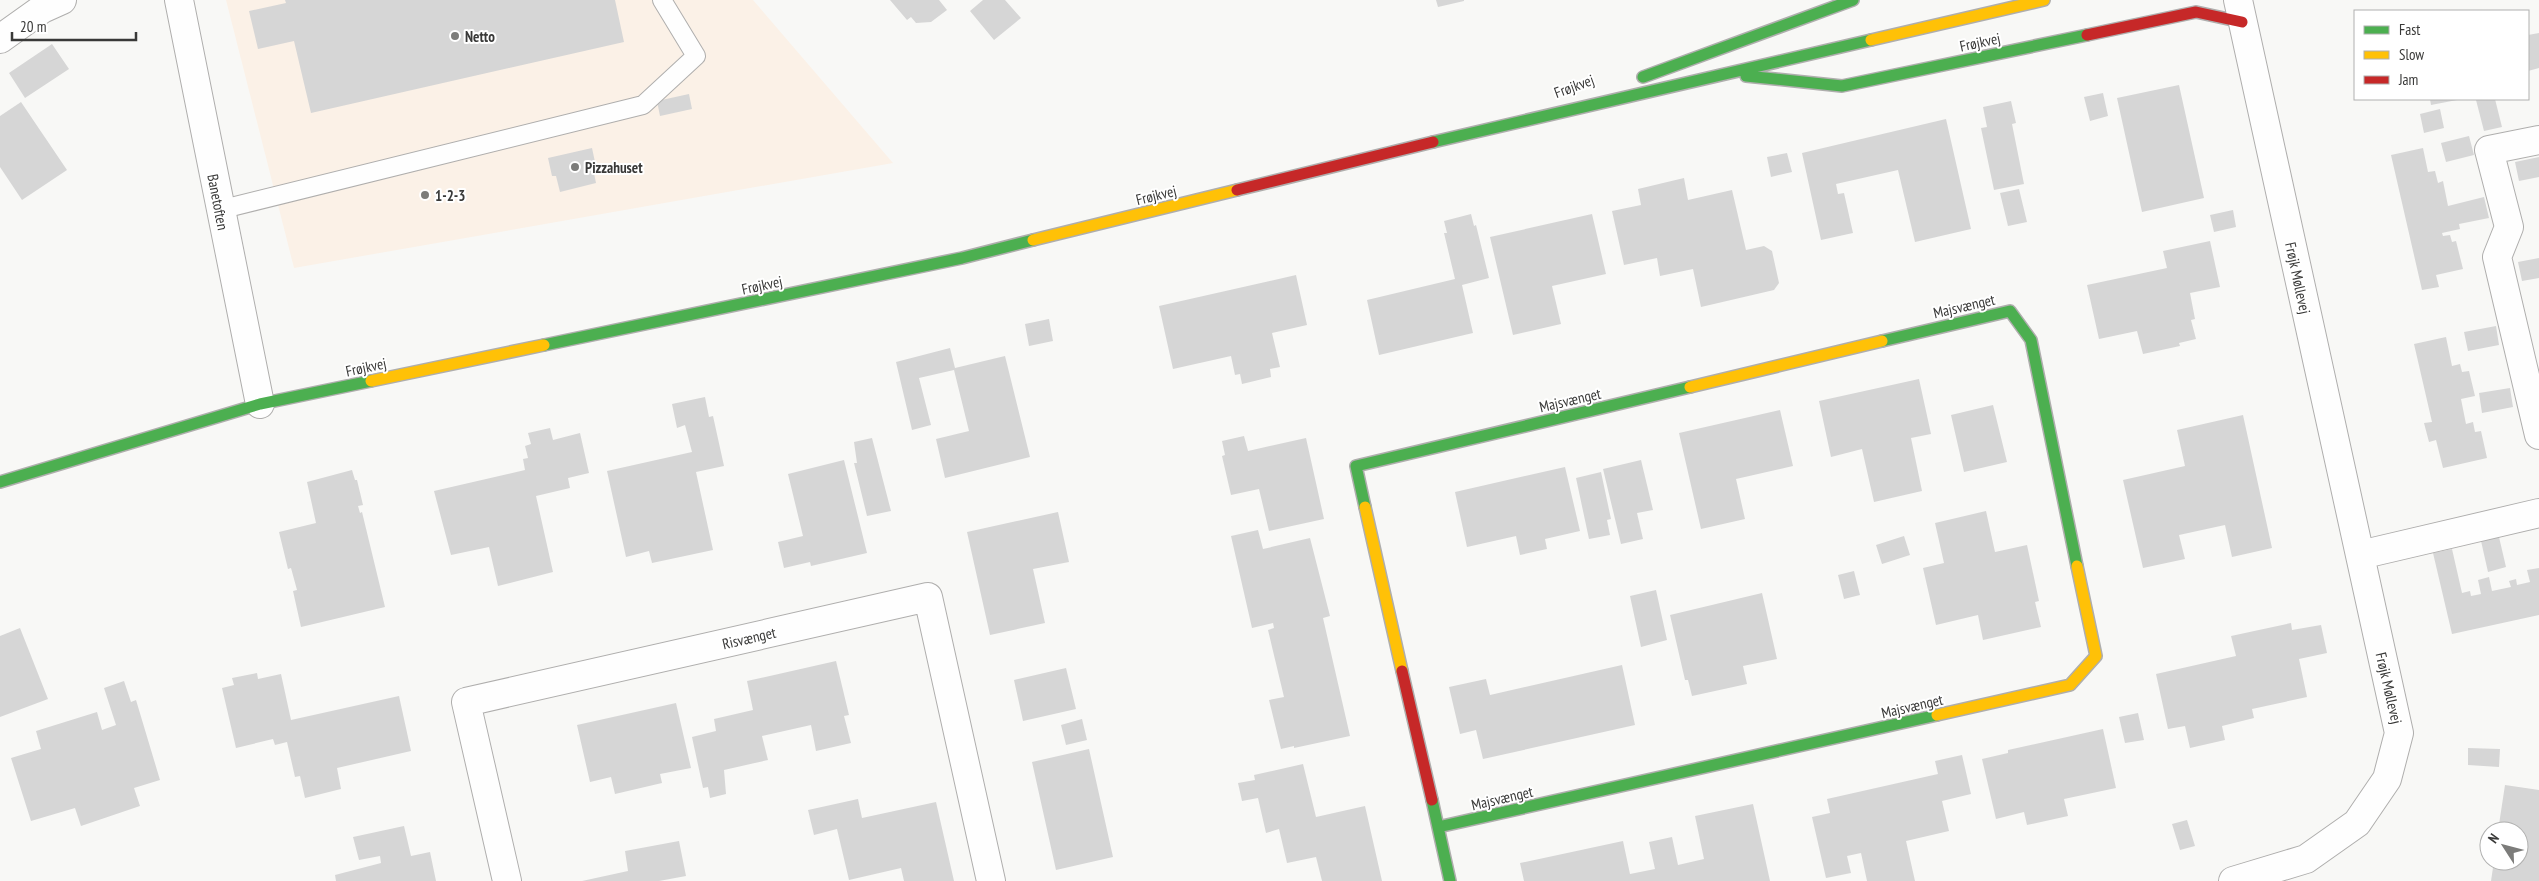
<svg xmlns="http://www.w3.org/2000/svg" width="2539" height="881" viewBox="0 0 2539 881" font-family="'PT Sans Narrow',sans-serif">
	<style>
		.commercial { fill: #fbf1e7 }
		.building { fill: #d6d6d6 }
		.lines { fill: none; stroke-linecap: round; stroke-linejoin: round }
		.lane-casing { stroke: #afaead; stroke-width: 20 }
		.street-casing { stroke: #afaead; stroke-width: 30 }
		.fast-casing { stroke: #afaead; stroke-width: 14 }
		.slow-casing { stroke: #afaead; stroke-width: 14 }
		.jam-casing { stroke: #afaead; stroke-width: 14 }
		.lane { stroke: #fefefe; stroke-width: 18 }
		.street { stroke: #fefefe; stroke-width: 28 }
		.fast { stroke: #4caf50; stroke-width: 11 }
		.slow { stroke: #ffc107; stroke-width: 11 }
		.jam { stroke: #c62828; stroke-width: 11 }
		.poi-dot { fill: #7c7c7a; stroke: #fff; stroke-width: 2 }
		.labels { text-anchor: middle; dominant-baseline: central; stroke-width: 4; stroke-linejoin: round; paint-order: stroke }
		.poi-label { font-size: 15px; font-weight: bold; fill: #393938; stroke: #fff; text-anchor: start }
		.street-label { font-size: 15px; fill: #393938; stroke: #fff }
	</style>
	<rect width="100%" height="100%" fill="#f8f8f6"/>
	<path class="commercial" d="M226 0H753L893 163 294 268Z"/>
	<path class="building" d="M285 0H615L624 42 311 113 294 41 258 49 249 11 286 3Z
		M890 0H939L947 10 931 22 916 23 911 17 907 20Z
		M983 0H1005L1021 18 994 40 970 11Z
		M1436 0H1464V1L1438 7Z
		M2539 33V68L2528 71V35Z
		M52 44 69 69 25 98 9 73Z
		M2179 85 2204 198 2142 212 2117 98Z
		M2103 93 2108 116 2090 121 2084 97Z
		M689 94 692 109 660 116 657 101Z
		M2430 99H2457V100L2431 105Z
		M2483 99H2495L2502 127 2484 131 2476 100Z
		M2011 101 2016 123 2012 124 2024 184 1994 190 1981 128 1987 127 1983 107Z
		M21 102 67 170 22 200 0 167V116Z
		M2440 109 2444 128 2424 133 2420 114Z
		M1946 119 1971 229 1915 242 1898 170 1836 184 1838 194 1844 193 1853 233 1821 240 1802 153Z
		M2469 136 2474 155 2446 162 2441 143Z
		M592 148 595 162 592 163 596 183 560 192 556 176H552L548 158Z
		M2423 148 2428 172 2435 171 2438 183 2443 181 2448 206 2484 197 2489 218 2459 224 2460 229 2442 233 2443 236 2450 235 2452 242 2456 241 2463 269 2436 275 2439 287 2422 290 2391 155Z
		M1787 153 1792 172 1771 177 1767 157Z
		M2539 157V177L2519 181 2515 162Z
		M1684 178 1688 200 1732 190 1746 250 1764 246 1772 251 1779 283 1774 290 1701 307 1693 269 1660 276 1657 258 1624 265 1612 211 1641 205 1638 189Z
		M2019 189 2027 222 2008 226 2000 193Z
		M2233 210 2236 227 2214 232 2210 215Z
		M1471 214 1474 226 1476 225 1489 278 1462 285 1473 333 1379 355 1367 300 1455 279 1444 233H1447L1444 221Z
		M1592 214 1606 274 1552 286 1561 324 1513 335 1490 237Z
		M2210 241 2220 287 2190 293 2195 319 2191 320 2196 339 2179 343 2180 346 2143 354 2137 331 2099 339 2087 285 2167 268 2163 251Z
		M2539 258V278L2522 281 2518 262Z
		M1296 275 1307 325 1272 333 1280 367 1270 369 1271 377 1242 384 1240 374 1235 375 1231 356 1173 369 1159 306Z
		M1049 319 1053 341 1029 346 1025 324Z
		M2496 326 2499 345 2468 351 2464 332Z
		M2446 337 2452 366 2460 364 2462 372 2469 371 2475 396 2461 399 2466 424 2473 422 2475 432 2481 431 2487 458 2443 468 2436 440 2429 442 2424 423 2432 422 2414 344Z
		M950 348 955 368 1005 356 1030 457 945 478 936 439 969 431 954 370 919 378 931 425 912 430 896 362Z
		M1919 379 1931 434 1911 438 1922 491 1874 502 1862 449 1831 457 1819 401Z
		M2510 388 2513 407 2482 413 2479 393Z
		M705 397 709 417 713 416 724 466 696 472 713 550 652 563 649 551 626 557 607 471 692 452 685 425 677 428 672 404Z
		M1993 405 2007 462 1964 472 1951 415Z
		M1780 410 1793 466 1736 479 1745 519 1701 529 1679 433Z
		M2243 415 2272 548 2232 557 2225 525 2179 535 2185 559 2143 568 2123 480 2185 466 2177 430Z
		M550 428 553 440 580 433 589 473 568 478 570 488 536 496 553 572 498 586 489 547 451 555 434 491 525 470 523 459 528 458 525 446 531 444 528 433Z
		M1244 436 1248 451 1306 438 1324 519 1269 531 1259 489 1231 495 1222 456 1225 455 1222 441Z
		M872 438 891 511 867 516 854 463H857L854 442Z
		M844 460 867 553 811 566 810 562 784 568 778 542 803 536 788 474Z
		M1641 460 1653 510 1637 513 1643 539 1621 544 1603 469Z
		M1565 467 1580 531 1545 539 1547 549 1520 555 1516 536 1467 547 1455 492Z
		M352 470 355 480H357L363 505 358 506 360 513 362 512 385 607 301 627 293 591 297 590 291 568 288 569 279 532 316 523 307 482Z
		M1601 472 1611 519 1607 520 1610 535 1589 539 1576 478Z
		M1986 511 1995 552 2027 545 2039 601 2035 602 2041 627 1983 640 1978 615 1936 625 1923 568 1944 563 1935 523Z
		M1058 512 1069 562 1033 569 1045 623 990 635 967 532Z
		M1258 530 1263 549 1310 538 1330 616 1323 618 1350 736 1294 748V746L1281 749 1269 700 1284 697 1268 630 1274 628 1273 623 1252 628 1231 536Z
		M1904 536 1910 555 1882 564 1876 545Z
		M2499 537 2506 567 2488 572 2481 541Z
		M2452 549 2462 593 2470 591 2471 596 2481 594 2478 580 2489 577 2492 591 2511 587 2509 581 2516 579 2517 585 2530 582 2527 570 2539 568V615L2452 634 2433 553Z
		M1854 571 1860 595 1844 599 1838 575Z
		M1656 590 1667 640 1641 647 1630 596Z
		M1762 593 1777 659 1743 666 1747 684 1692 696 1688 680H1685L1670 615Z
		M2291 623 2292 630 2321 625 2327 653 2299 659 2307 697 2252 709 2254 718 2222 726 2225 740 2190 748 2185 726 2168 729 2156 674 2236 656 2231 636Z
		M20 628 48 699 0 717V636Z
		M836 661 849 715 844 716 851 743 816 751 811 725 762 736 768 760 724 770 726 794 710 798 708 787 703 788 692 737 716 731 714 719 753 710 747 681Z
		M1622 665 1635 725 1483 759 1476 730 1460 734 1449 687 1486 679 1490 695Z
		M1066 668 1076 709 1023 721 1014 680Z
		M257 673 258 679 281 674 291 720 399 696 411 751 337 768 341 789 305 798 300 776 295 777 287 742 275 745 273 739 236 748 222 688 234 685 232 678Z
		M124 681 131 702 136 700 160 780 134 788 140 806 81 826 75 808 31 821 11 758 41 749 36 731 97 712 102 730 116 725 104 688Z
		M676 703 691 768 660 774 662 783 615 794 611 777 590 782 577 725Z
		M2138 713 2144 740 2125 743 2119 717Z
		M1082 719 1087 740 1066 745 1061 725Z
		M2103 729 2116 788 2064 799 2068 816 2027 825 2024 812 1996 819 1982 759 2008 753V750Z
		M2468 748 2500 749 2499 767 2468 765Z
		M1089 749 1113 857 1056 870 1032 762Z
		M1962 755 1971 794 1942 801 1949 831 1906 841 1915 881H1867L1861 853 1847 856 1851 873 1826 878 1812 817 1830 813 1827 799 1938 774 1935 761Z
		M1303 764 1316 817 1365 806 1382 881H1322L1316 857 1287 863 1279 829 1266 833 1258 798 1242 801 1238 783 1255 780 1254 775Z
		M2505 785 2539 790V881H2491L2494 861H2519V831H2498Z
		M858 799 862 818 936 802 954 881H904L901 868 849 880 837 829 814 835 808 810Z
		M1753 804 1770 881H1524L1520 863 1623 841 1630 874 1655 869 1649 842 1672 837 1678 865 1704 859 1695 816Z
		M2187 820 2195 846 2180 850 2172 824Z
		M404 826 411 856 430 852 436 881H336L335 875 381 863 380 856 359 860 353 837Z
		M679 841 686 876 659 881H582L628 871 625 851Z"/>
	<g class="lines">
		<defs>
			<path id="lane" d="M219 210 643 105 696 56 662 0"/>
			<path id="street" d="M179 0 260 404
				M0 39 42 9 62 0
				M2539 140 2489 150 2509 227 2497 257 2539 435
				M2360 555 2539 513
				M507 881 466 702 928 597 991 881
				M2233 881 2306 859 2357 823 2387 779 2399 733 2238 0"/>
			<path id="fast" d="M1746 76 1842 86 2087 35
				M1643 77 1853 0
				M1433 142 1871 40
				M1882 341 2010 311 2031 340 2077 566
				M544 345 962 258 1033 240
				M0 482 260 404 371 381
				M1365 507 1356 466 1690 387
				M1432 800 1450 881
				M1438 827 1937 715"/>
			<path id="slow" d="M1871 40 2044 0
				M1033 240 1237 190
				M371 381 544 345
				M1690 387 1882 341
				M1365 507 1402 671
				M1937 715 2070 685 2096 656 2077 566"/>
			<path id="jam" d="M2087 35 2196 12 2242 22
				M1237 190 1433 142
				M1402 671 1432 800"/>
		</defs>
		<use href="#lane" class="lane-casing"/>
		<use href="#street" class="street-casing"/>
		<use href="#fast" class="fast-casing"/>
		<use href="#slow" class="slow-casing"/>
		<use href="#jam" class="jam-casing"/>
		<use href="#lane" class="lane"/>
		<use href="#street" class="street"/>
		<use href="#fast" class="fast"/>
		<use href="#slow" class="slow"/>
		<use href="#jam" class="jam"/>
	</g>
	<g class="poi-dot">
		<circle cx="455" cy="36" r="5"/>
		<circle cx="575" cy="167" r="5"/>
		<circle cx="425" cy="195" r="5"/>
	</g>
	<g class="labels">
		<g class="poi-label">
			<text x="465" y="36">Netto</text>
			<text x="585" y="167">Pizzahuset</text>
			<text x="435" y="195">1-2-3</text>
		</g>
		<g class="street-label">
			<text transform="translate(1980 42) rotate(-12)">Frøjkvej</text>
			<text transform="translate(1574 86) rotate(-20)">Frøjkvej</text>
			<text transform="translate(1156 195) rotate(-14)">Frøjkvej</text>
			<text transform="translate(218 202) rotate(79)">Banetoften</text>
			<text transform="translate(2298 278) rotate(78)">Frøjk Møllevej</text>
			<text transform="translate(762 285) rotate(-12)">Frøjkvej</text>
			<text transform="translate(1964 306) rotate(-13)">Majsvænget</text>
			<text transform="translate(366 367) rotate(-12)">Frøjkvej</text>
			<text transform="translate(1570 400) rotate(-13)">Majsvænget</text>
			<text transform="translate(749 638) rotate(-13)">Risvænget</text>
			<text transform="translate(2389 688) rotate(77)">Frøjk Møllevej</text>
			<text transform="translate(1912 706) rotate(-13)">Majsvænget</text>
			<text transform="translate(1502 798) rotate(-13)">Majsvænget</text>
		</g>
	</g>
	<rect x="2354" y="10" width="175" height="90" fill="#ffffff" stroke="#b0b0af"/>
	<rect x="2364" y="26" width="25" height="8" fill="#4caf50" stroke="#b0b0af"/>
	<text x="2399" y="35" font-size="15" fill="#393938">Fast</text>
	<rect x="2364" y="51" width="25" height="8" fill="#ffc107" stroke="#b0b0af"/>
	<text x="2399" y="60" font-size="15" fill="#393938">Slow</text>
	<rect x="2364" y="76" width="25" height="8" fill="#c62828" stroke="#b0b0af"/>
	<text x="2399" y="85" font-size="15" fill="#393938">Jam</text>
	<g transform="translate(2504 846) rotate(306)"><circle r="24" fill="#ffffff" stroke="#b0b0af"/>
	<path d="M0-4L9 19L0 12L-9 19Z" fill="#7c7c7a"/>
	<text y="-8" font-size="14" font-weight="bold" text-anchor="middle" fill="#393938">N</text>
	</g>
	<path d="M12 32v8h124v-8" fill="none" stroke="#393938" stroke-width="2.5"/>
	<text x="20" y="32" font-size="15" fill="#393938" stroke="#ffffff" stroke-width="4" paint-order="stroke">20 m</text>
</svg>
